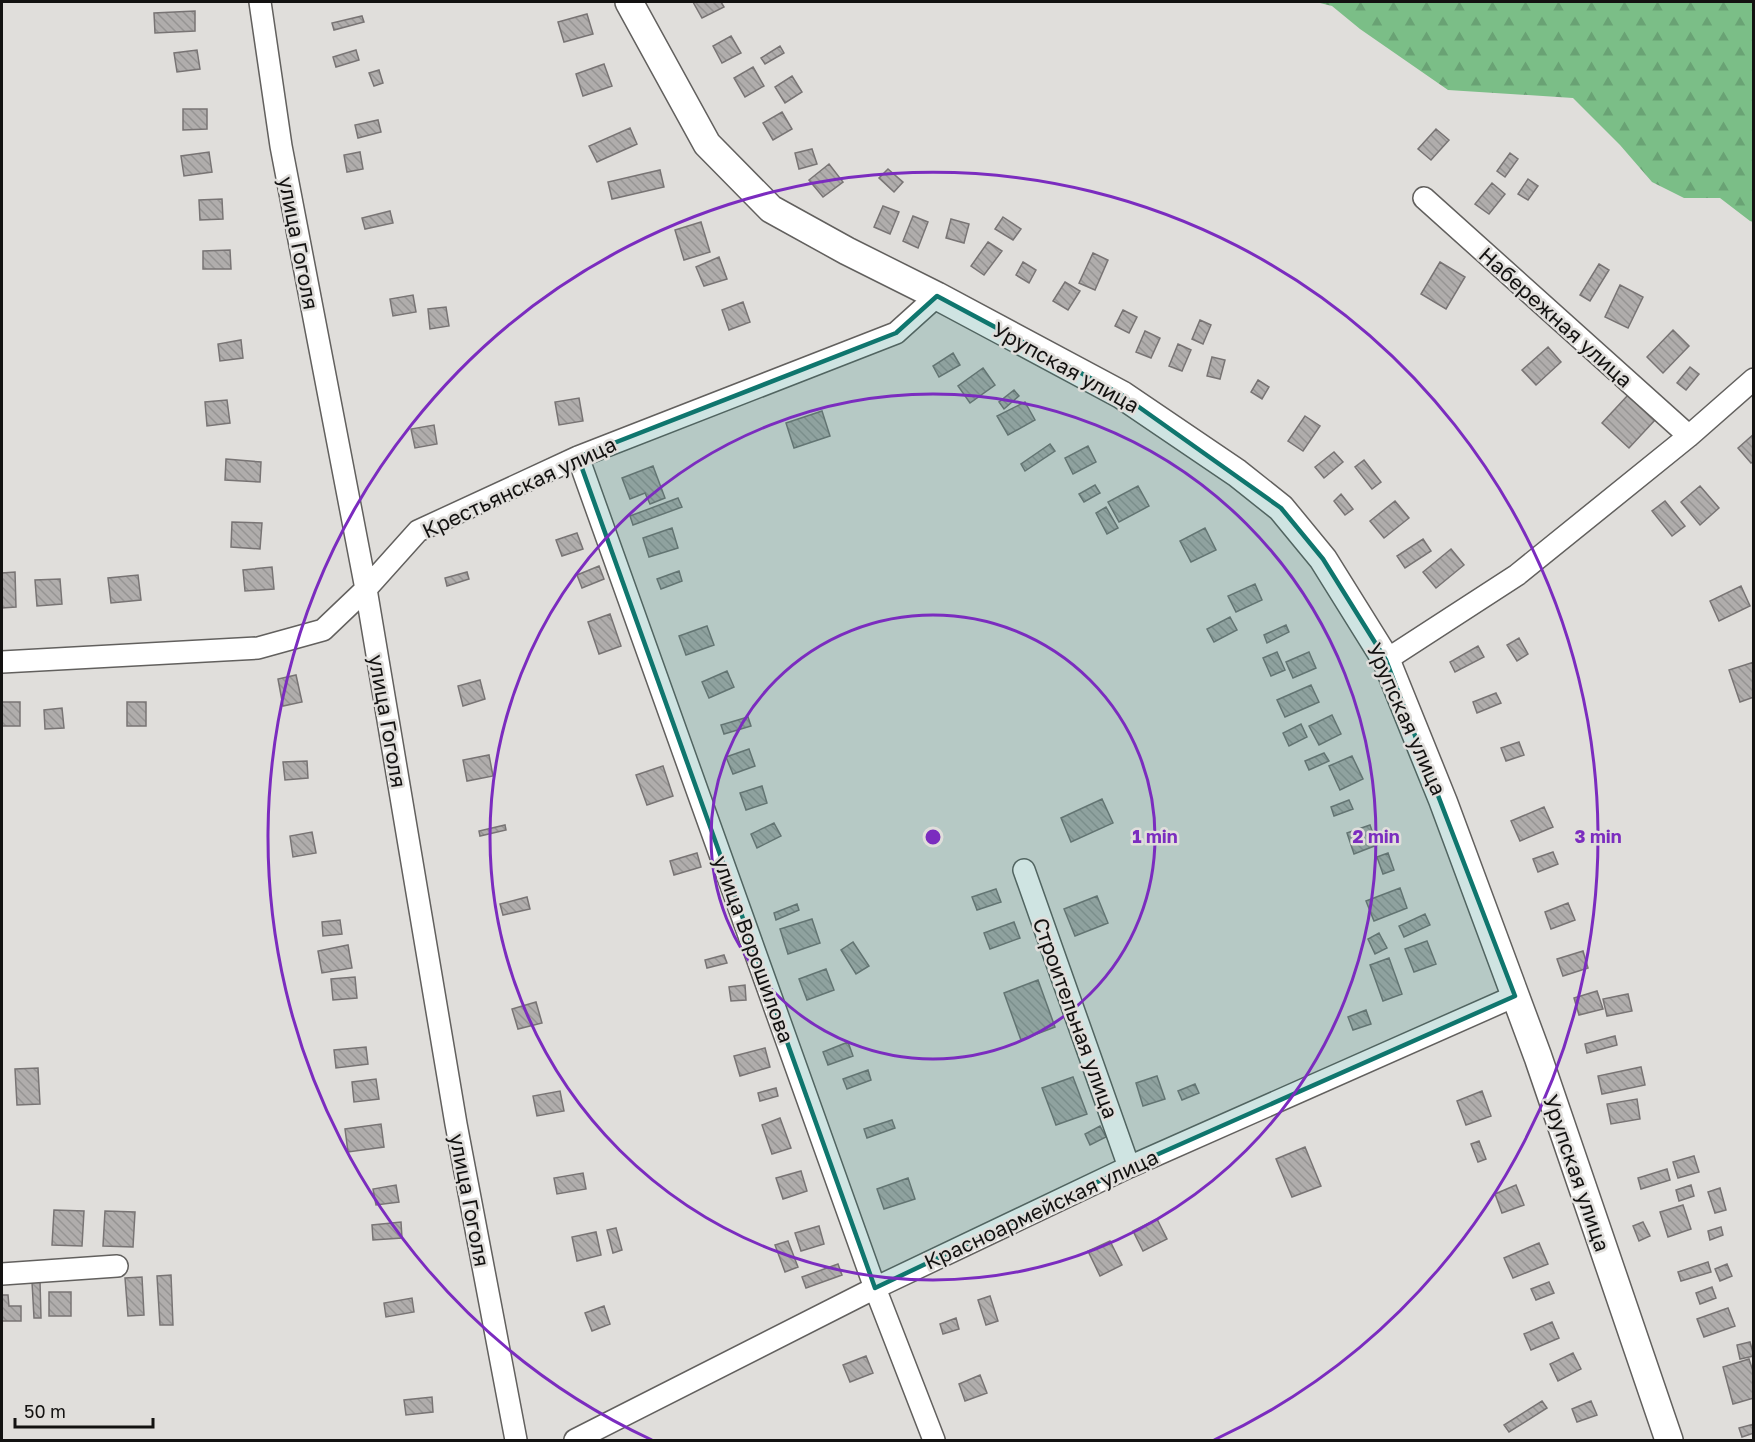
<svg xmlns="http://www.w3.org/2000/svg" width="1755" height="1442" viewBox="0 0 1755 1442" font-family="'Golos Text',sans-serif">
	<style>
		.forest { fill: url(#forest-firs) }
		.building { fill: url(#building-back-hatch); stroke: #787474; stroke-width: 1.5 }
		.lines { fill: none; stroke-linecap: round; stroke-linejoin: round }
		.minor-casing { stroke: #62605e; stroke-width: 24 }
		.tertiary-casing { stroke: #62605e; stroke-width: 30 }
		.minor { stroke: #fff; stroke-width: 21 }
		.tertiary { stroke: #fff; stroke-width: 27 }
		.marked { fill: #0f766e; fill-opacity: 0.2; stroke: #0f766e; stroke-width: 4.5; stroke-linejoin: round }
		.ring { fill: none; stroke: #7b2cbf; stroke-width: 3 }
		.labels { text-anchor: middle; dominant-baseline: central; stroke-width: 5; stroke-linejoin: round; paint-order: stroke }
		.street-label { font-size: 21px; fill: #131211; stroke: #e0dedb }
		.centre { fill: #7b2cbf; stroke: #e0dedb; stroke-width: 3 }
		.ring-label { font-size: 18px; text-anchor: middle; font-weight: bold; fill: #7b2cbf; stroke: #e0dedb; stroke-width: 5; stroke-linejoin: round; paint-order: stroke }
	</style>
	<defs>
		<pattern id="forest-firs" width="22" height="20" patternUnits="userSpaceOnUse" patternTransform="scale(1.5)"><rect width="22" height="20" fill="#7bbe87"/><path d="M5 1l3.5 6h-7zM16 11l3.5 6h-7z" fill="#69a274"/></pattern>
		<pattern id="building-back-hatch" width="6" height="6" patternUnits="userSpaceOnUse" patternTransform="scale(1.5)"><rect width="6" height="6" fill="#b0adac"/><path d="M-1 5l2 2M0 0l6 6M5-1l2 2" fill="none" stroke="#969493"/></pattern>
	</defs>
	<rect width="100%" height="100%" fill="#e0dedb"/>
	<path class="forest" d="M1316 2H1753V222L1750 221 1720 198H1684L1652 182 1620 145 1573 98 1448 90 1360 29 1332 6Z"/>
	<path class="building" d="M693 2H721L724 7 702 18Z
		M195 11V31L155 33 154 13Z
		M587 14 593 34 564 42 558 22Z
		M362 16 364 22 334 30 332 23Z
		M731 36 741 53 722 63 713 46Z
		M780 46 784 53 765 64 761 58Z
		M197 50 200 69 177 72 174 53Z
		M356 50 359 60 336 67 333 57Z
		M604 64 612 86 583 96 576 74Z
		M753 67 764 86 745 97 734 78Z
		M379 70 383 83 374 86 369 73Z
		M792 76 802 92 785 103 775 87Z
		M183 109H207V129L183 130Z
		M782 112 792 129 773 140 763 123Z
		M378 120 381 132 358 138 355 125Z
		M630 128 637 144 597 162 589 146Z
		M1436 129 1449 140 1431 160 1418 149Z
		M812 149 817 164 799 169 795 153Z
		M209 152 212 172 184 176 181 156Z
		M360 152 363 169 347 172 344 155Z
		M1510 153 1518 159 1505 177 1497 171Z
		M829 164 843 182 823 197 809 180Z
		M888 169 903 182 894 192 879 178Z
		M660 170 664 187 612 199 608 182Z
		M1528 179 1538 186 1528 200 1518 194Z
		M1492 183 1505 194 1489 214 1475 204Z
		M222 199 223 219 200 220 199 200Z
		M883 206 899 212 890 234 874 227Z
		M390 211 393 223 365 229 362 218Z
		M913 216 928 222 918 248 903 241Z
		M1003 217 1021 229 1013 240 995 229Z
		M951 219 969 224 964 243 946 238Z
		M701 222 710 252 684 260 675 230Z
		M988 242 1002 251 984 275 971 266Z
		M230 250 231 269H203V251Z
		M1093 253 1108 260 1095 290 1079 283Z
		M719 257 727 279 704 286 696 267Z
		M1023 262 1036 270 1029 283 1016 275Z
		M1440 262 1465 277 1446 309 1421 294Z
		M1599 264 1609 270 1590 301 1580 295Z
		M1065 282 1080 291 1068 310 1053 301Z
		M1620 285 1643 297 1628 328 1605 317Z
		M413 295 416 312 393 316 390 299Z
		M743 302 750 322 729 330 722 310Z
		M446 307 449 326 430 329 428 309Z
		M1123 310 1137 317 1129 333 1115 326Z
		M1200 320 1211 325 1203 344 1192 339Z
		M1673 330 1689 346 1663 373 1647 357Z
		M1145 331 1160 338 1151 358 1136 352Z
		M241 340 243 358 220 361 218 344Z
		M1178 344 1191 350 1182 371 1169 366Z
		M1548 347 1561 362 1536 385 1522 370Z
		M953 353 960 365 939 377 933 366Z
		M1212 357 1225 360 1220 379 1207 376Z
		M1690 367 1699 374 1686 390 1677 383Z
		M983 368 995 385 970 403 958 386Z
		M1258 380 1269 387 1262 399 1251 392Z
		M1014 390 1019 396 1004 409 999 402Z
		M1628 395 1655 420 1629 448 1602 423Z
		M579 398 583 421 559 425 555 402Z
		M227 400 230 423 207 426 205 402Z
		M1025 402 1035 420 1008 435 997 416Z
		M822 411 830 436 794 448 786 423Z
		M1305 416 1320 426 1303 451 1288 441Z
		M434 425 437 444 415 448 411 429Z
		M1754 434V461L1751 463 1738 448Z
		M1050 444 1055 451 1025 471 1021 464Z
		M1088 446 1096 462 1073 474 1065 458Z
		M1334 452 1343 462 1324 478 1315 467Z
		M226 459 261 462 260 482 225 480Z
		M1364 460 1381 482 1372 489 1355 467Z
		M653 466 665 498 650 504 645 493 630 499 622 478Z
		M1095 485 1100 493 1084 502 1079 494Z
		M1138 486 1149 506 1119 522 1108 502Z
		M1700 486 1719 508 1700 525 1681 502Z
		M1341 494 1353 509 1345 515 1334 501Z
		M678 498 682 507 633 525 630 516Z
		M1395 501 1409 518 1384 538 1370 521Z
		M1665 501 1685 526 1672 536 1652 511Z
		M1106 507 1118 528 1107 534 1096 513Z
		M232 522 262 523 260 549 231 547Z
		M672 528 678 548 649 557 643 538Z
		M1205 528 1216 550 1191 562 1180 541Z
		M577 533 583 549 562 556 556 540Z
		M1423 539 1431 551 1405 568 1397 556Z
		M1451 549 1464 565 1436 588 1423 572Z
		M599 566 604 579 582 588 577 575Z
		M272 567 274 589 245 591 243 570Z
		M679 571 682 581 661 589 657 579Z
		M15 572 16 607 2 608V573Z
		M467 572 469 579 447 586 445 578Z
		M138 575 141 600 111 603 108 578Z
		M60 579 62 604 37 606 35 580Z
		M1255 584 1262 600 1236 612 1228 596Z
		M1741 586 1750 606 1719 621 1710 601Z
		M610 614 621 646 599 654 588 622Z
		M1230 617 1237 630 1214 642 1207 629Z
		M1286 625 1289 632 1267 643 1264 635Z
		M707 626 714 645 686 655 679 636Z
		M1519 638 1528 654 1517 661 1507 645Z
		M1478 646 1484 657 1455 672 1450 662Z
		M1277 652 1285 670 1271 676 1263 658Z
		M1309 652 1316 668 1293 678 1286 662Z
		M1754 662V697L1740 702 1729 670Z
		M727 671 734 687 709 698 702 682Z
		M296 675 302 702 283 706 278 679Z
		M480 680 485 699 463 706 458 686Z
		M1311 685 1319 702 1285 717 1277 700Z
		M1496 693 1501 703 1477 713 1473 702Z
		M2 702H20V726H2Z
		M127 702H146V726H127Z
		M62 708 64 728 45 729 44 710Z
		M1332 715 1341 734 1319 745 1309 726Z
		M748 717 751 726 724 734 721 725Z
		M1301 724 1307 737 1289 746 1283 733Z
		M1519 742 1524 755 1506 761 1501 748Z
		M749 749 755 766 733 774 726 757Z
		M1324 753 1329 761 1309 770 1305 761Z
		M489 755 493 776 467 781 463 760Z
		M1352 756 1363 779 1340 790 1329 766Z
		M307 761 308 778 285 780 283 762Z
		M663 766 673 796 647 805 636 775Z
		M762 786 767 803 746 810 740 793Z
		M1102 799 1113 823 1071 842 1061 818Z
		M1349 800 1353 809 1334 816 1331 807Z
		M1544 807 1553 827 1520 841 1511 821Z
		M774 823 781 836 757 848 751 834Z
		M505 825 506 830 480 836 479 831Z
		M1370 825 1377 845 1354 854 1347 833Z
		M312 832 316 853 293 857 290 836Z
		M1553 852 1558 864 1538 872 1533 859Z
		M697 853 701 867 674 875 670 861Z
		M1388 853 1394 870 1383 874 1377 857Z
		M1400 888 1407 908 1374 921 1366 901Z
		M996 889 1001 902 977 910 972 897Z
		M1097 896 1108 923 1075 936 1064 909Z
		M527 897 530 909 503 915 500 904Z
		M1568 903 1575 920 1551 929 1545 912Z
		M797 904 799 910 776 920 774 913Z
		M1425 914 1430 925 1404 937 1399 926Z
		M812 919 820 943 788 954 780 929Z
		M340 920 342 934 323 936 322 922Z
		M1014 922 1020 938 990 949 984 933Z
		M1379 933 1387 948 1375 954 1368 939Z
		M1427 941 1436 964 1414 972 1405 949Z
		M853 942 869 966 856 974 841 950Z
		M348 945 352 968 322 973 318 951Z
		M1583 951 1588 968 1563 976 1557 959Z
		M724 955 727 963 707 968 705 960Z
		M1389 958 1402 994 1383 1001 1370 965Z
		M826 969 834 990 807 1000 799 979Z
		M355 977 357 998 333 1000 331 979Z
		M1038 980 1055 1027 1021 1040 1004 993Z
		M745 985 746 1000 731 1001 729 987Z
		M1597 991 1603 1009 1579 1015 1574 998Z
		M1628 994 1632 1011 1607 1016 1603 999Z
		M536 1002 542 1023 518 1029 512 1009Z
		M1366 1010 1371 1024 1353 1030 1348 1017Z
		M1615 1036 1617 1045 1587 1053 1585 1044Z
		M848 1042 853 1056 828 1065 823 1052Z
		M366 1047 368 1064 336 1068 334 1050Z
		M765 1048 770 1067 740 1076 734 1056Z
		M1641 1067 1645 1085 1602 1094 1598 1076Z
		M38 1068 40 1104 17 1105 15 1069Z
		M868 1070 871 1080 847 1089 843 1079Z
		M1157 1076 1165 1099 1143 1106 1136 1083Z
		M1073 1077 1087 1114 1056 1125 1042 1088Z
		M376 1079 379 1099 354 1102 352 1082Z
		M1195 1084 1199 1093 1182 1100 1178 1091Z
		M776 1088 778 1096 760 1101 758 1093Z
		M560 1091 564 1111 537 1116 533 1096Z
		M1482 1091 1491 1116 1466 1125 1457 1101Z
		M1637 1099 1640 1119 1611 1124 1607 1104Z
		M780 1118 791 1148 772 1154 762 1125Z
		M892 1120 895 1128 867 1138 864 1129Z
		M381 1124 384 1147 348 1152 345 1129Z
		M1100 1126 1106 1137 1090 1145 1085 1134Z
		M1479 1141 1486 1159 1478 1162 1471 1144Z
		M1305 1147 1321 1186 1292 1197 1276 1159Z
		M1694 1156 1699 1172 1678 1178 1673 1162Z
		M1667 1169 1670 1180 1641 1189 1638 1178Z
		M801 1171 807 1191 783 1199 776 1178Z
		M583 1173 586 1189 557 1194 554 1178Z
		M908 1178 915 1199 884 1209 877 1189Z
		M396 1185 399 1202 376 1205 373 1189Z
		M1516 1185 1524 1205 1502 1213 1495 1194Z
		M1691 1185 1694 1196 1679 1201 1676 1190Z
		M1720 1188 1726 1210 1715 1213 1708 1192Z
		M1683 1205 1691 1229 1668 1237 1660 1212Z
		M54 1210 84 1211 82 1246 52 1245Z
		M105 1211 135 1212 133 1247 103 1246Z
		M1157 1219 1167 1239 1143 1251 1133 1231Z
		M401 1222 402 1238 373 1240 372 1225Z
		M1643 1222 1650 1236 1639 1241 1633 1226Z
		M819 1226 824 1244 801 1251 795 1233Z
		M1721 1227 1723 1235 1710 1240 1708 1231Z
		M616 1228 622 1250 613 1253 607 1230Z
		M596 1232 601 1255 577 1261 572 1237Z
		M788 1241 798 1267 785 1272 775 1245Z
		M1110 1241 1122 1265 1100 1276 1088 1251Z
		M1539 1243 1548 1264 1513 1278 1504 1258Z
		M1708 1262 1711 1272 1681 1281 1678 1272Z
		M838 1264 842 1275 806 1288 802 1277Z
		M1727 1264 1732 1276 1720 1281 1715 1269Z
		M171 1275 173 1325H160L157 1276Z
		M142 1277 144 1315 128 1316 125 1278Z
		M40 1281 41 1318H34L32 1282Z
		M1549 1282 1554 1293 1536 1300 1531 1289Z
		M1712 1287 1716 1298 1700 1304 1696 1293Z
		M49 1292H71V1316H49Z
		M2 1295H8L9 1306H21V1321H2Z
		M990 1296 998 1321 986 1325 978 1300Z
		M412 1298 414 1312 386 1317 384 1303Z
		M604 1306 610 1324 592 1331 585 1313Z
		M1728 1308 1735 1326 1704 1337 1697 1319Z
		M956 1318 959 1329 943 1334 940 1324Z
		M1552 1322 1559 1338 1531 1350 1524 1334Z
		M1750 1342 1754 1356 1740 1359 1737 1345Z
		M1573 1353 1581 1369 1558 1381 1550 1364Z
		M866 1356 873 1373 850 1382 843 1365Z
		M1749 1359 1754 1374V1398L1733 1404 1723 1367Z
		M980 1375 987 1393 965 1401 959 1384Z
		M432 1397 433 1412 406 1415 404 1400Z
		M1542 1401 1547 1408 1509 1432 1504 1425Z
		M1591 1401 1597 1415 1577 1422 1572 1409Z
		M1754 1424V1433L1742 1437 1739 1428Z"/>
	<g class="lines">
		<defs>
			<path id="minor" d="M260 2 281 146 366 589 456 1124 516 1440
				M1424 198 1689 436
				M578 457 875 1288 934 1440
				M1386 660 1517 575 1689 436 1754 379
				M2 662 258 648 323 630 366 589 418 531 578 457 896 333 937 296
				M1024 870 1129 1167
				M2 1274 117 1266
				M575 1440 875 1288 1129 1167 1515 996"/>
			<path id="tertiary" d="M629 2 707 144 771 209 847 251 937 296 1122 395 1237 473 1281 508 1323 559 1386 660 1443 801 1538 1057 1669 1440"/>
		</defs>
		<use href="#minor" class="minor-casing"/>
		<use href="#tertiary" class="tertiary-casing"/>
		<use href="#minor" class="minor"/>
		<use href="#tertiary" class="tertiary"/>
	</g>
	<path class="marked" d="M937 296 1122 395 1281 508 1323 559 1386 660 1515 996 1129 1167 875 1288 578 457 896 333Z"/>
	<g class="ring">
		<circle cx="933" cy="837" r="222"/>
		<circle cx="933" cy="837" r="443"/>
		<path d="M652 1440A665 665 0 1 1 1214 1440"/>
	</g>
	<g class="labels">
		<g class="street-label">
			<text transform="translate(299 243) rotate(79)">улица Гоголя</text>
			<text transform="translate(1556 317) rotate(42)">Набережная улица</text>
			<text transform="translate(1066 367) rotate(29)">Урупская улица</text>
			<text transform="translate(519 487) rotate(-25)">Крестьянская улица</text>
			<text transform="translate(1407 719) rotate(66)">Урупская улица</text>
			<text transform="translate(388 721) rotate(80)">улица Гоголя</text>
			<text transform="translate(754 949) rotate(70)">улица Ворошилова</text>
			<text transform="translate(1076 1018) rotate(70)">Строительная улица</text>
			<text transform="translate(1577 1173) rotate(71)">Урупская улица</text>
			<text transform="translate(470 1200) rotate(79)">улица Гоголя</text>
			<text transform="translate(1041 1209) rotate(-25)">Красноармейская улица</text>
		</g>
	</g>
	<circle cx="933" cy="837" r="9" class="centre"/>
	<g class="ring-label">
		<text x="1155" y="843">1 min</text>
		<text x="1376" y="843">2 min</text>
		<text x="1598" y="843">3 min</text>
	</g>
	<rect width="1755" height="1442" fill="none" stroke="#131211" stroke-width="6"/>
	<path d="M15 1418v9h138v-9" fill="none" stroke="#131211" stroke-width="3"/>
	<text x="24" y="1418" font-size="18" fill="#131211" stroke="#e0dedb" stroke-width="4.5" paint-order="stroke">50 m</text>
</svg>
